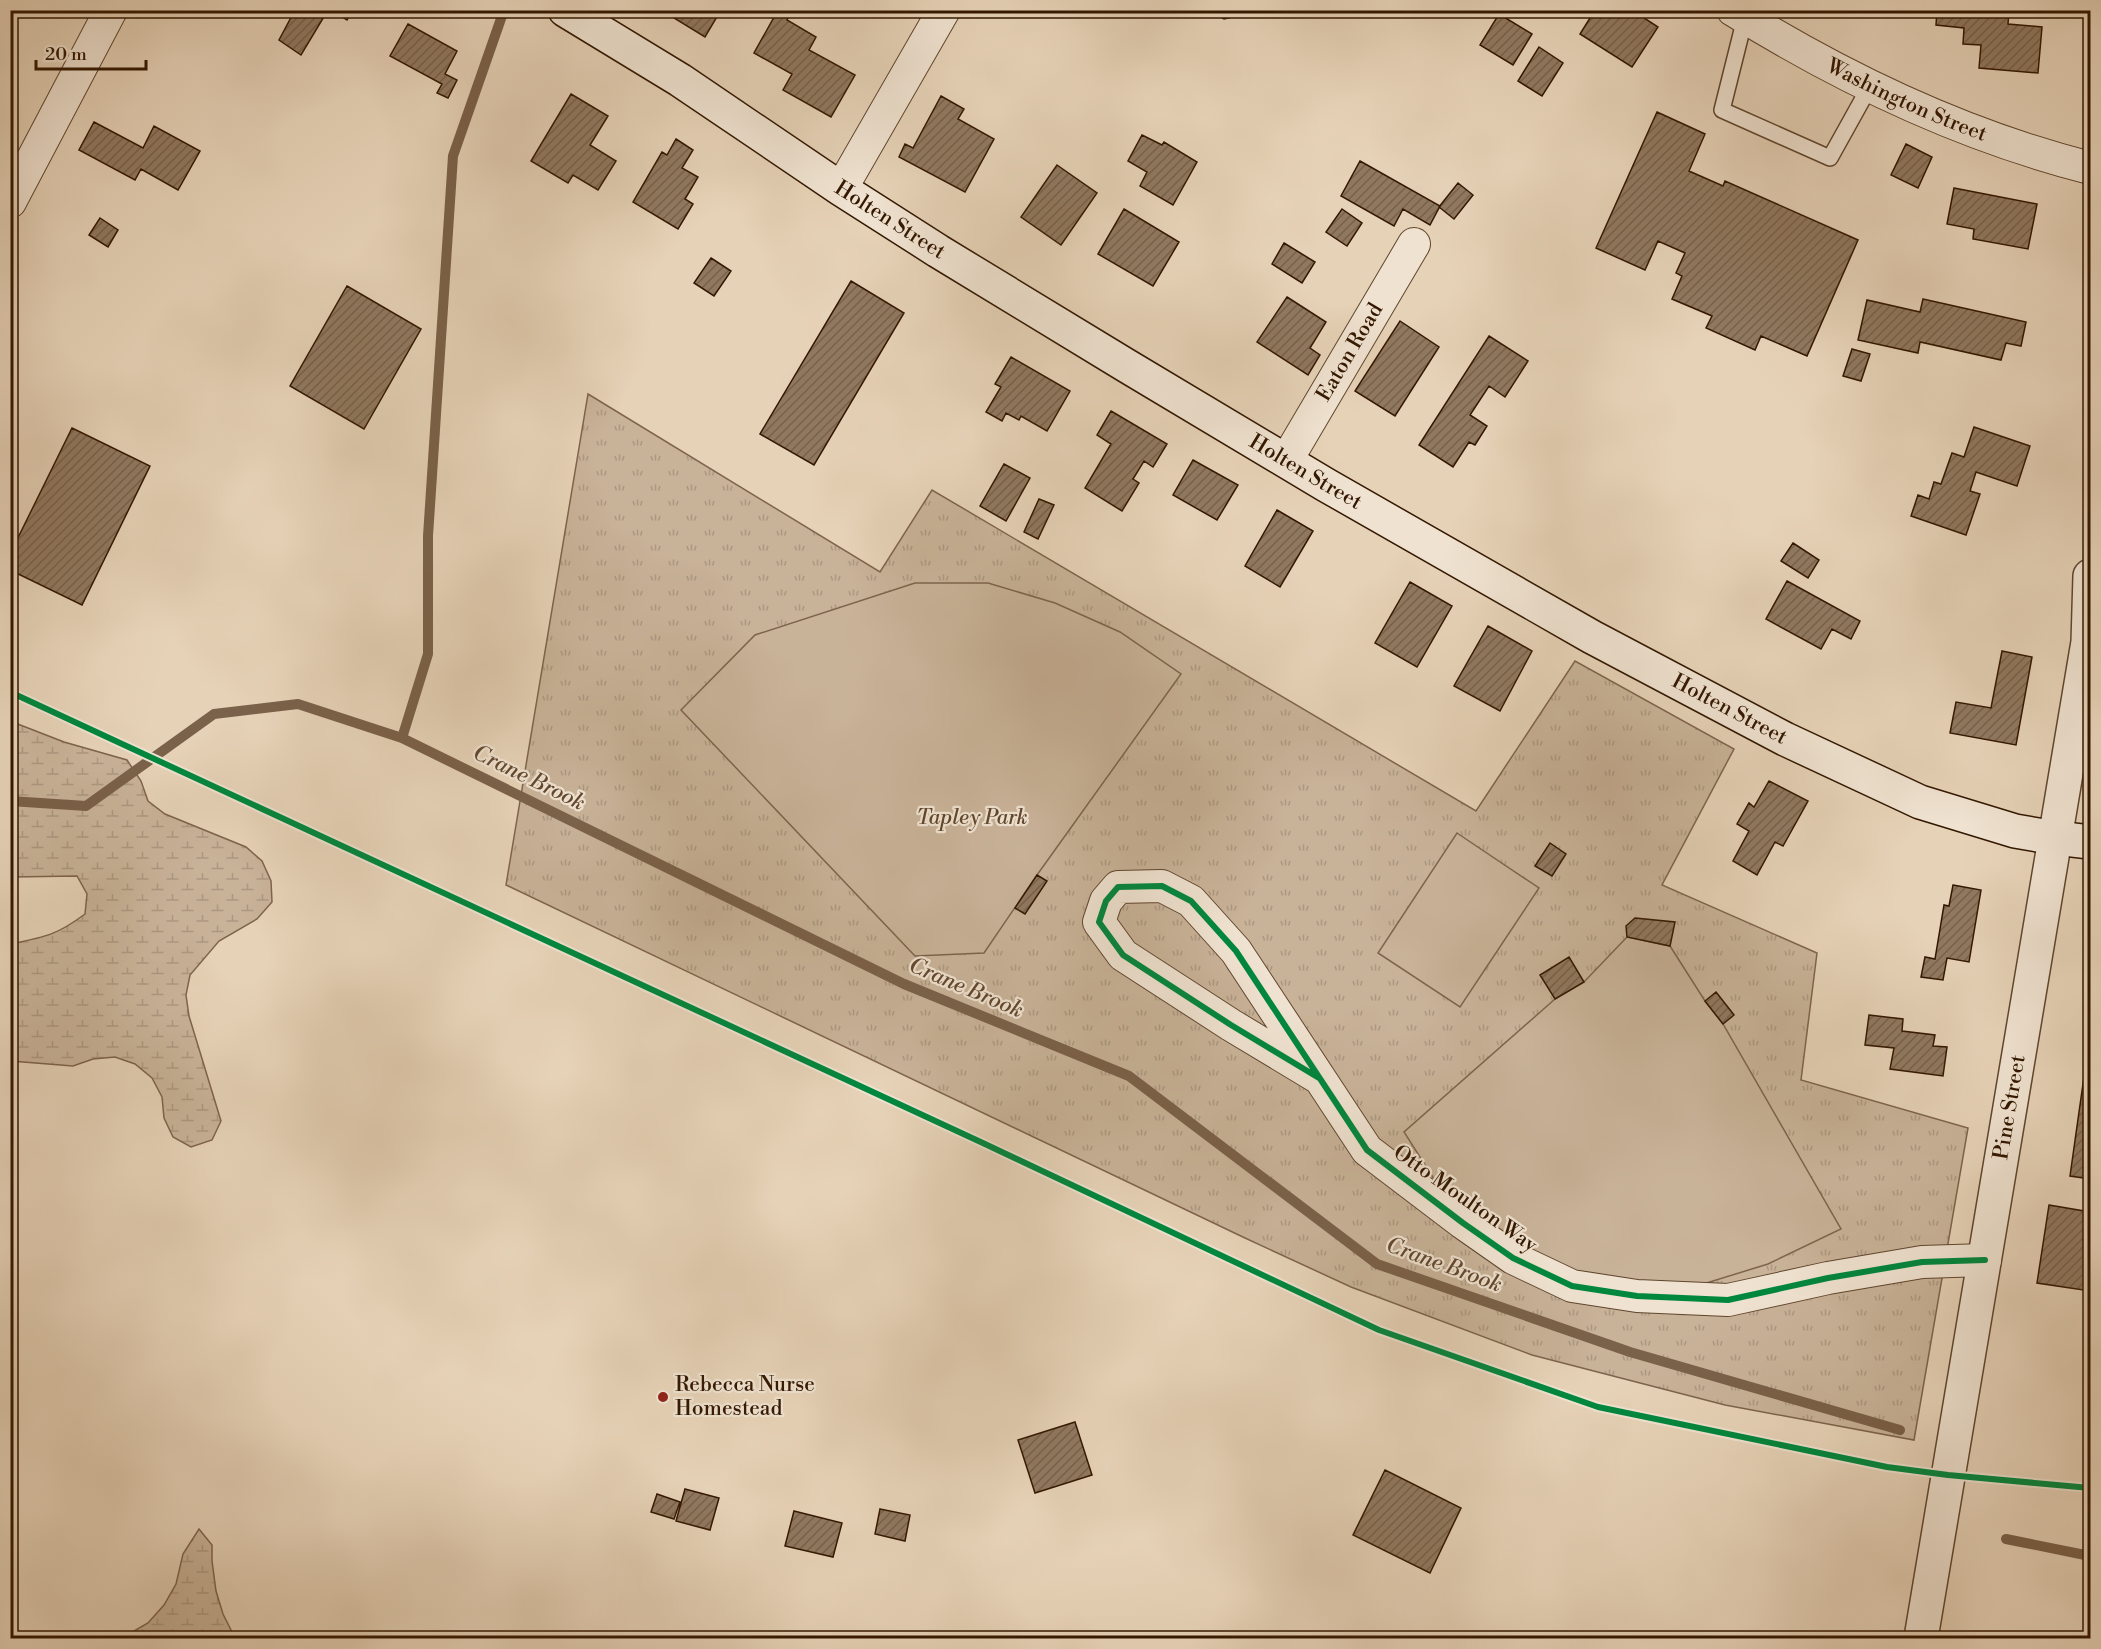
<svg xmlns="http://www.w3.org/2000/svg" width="2101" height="1649" viewBox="0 0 2101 1649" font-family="'Libre Bodoni',serif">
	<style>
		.wetland { fill: url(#wetland-marsh); stroke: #7e644c; stroke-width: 1.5 }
		.park { fill: url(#park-tufts); stroke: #7e644c; stroke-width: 1.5 }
		.garden { fill: #c8b298; stroke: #7e644c; stroke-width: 1.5 }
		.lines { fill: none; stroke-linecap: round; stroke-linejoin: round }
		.stream { stroke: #7a6149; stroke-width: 10 }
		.building { fill: url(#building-hatch); stroke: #331700; stroke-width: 1.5 }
		.service-casing { stroke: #60462e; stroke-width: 18 }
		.minor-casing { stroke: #60462e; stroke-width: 34 }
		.tertiary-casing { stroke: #60462e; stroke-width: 36 }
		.secondary-casing { stroke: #331700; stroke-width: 36 }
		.service { stroke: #efe2d0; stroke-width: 15 }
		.minor { stroke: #efe2d0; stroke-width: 32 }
		.tertiary { stroke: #efe2d0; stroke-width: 33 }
		.secondary { stroke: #efe2d0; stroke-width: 33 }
		.cycleway-casing { stroke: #efe2d0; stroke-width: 10 }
		.cycleway { stroke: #00873e; stroke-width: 6 }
		.poi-dot { fill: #8f2418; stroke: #efe2d0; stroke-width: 2 }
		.labels { text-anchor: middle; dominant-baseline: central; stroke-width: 4.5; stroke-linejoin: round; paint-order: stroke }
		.street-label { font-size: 21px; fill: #331700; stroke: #efe2d0 }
		.park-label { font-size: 21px; font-style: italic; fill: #60462e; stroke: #efe2d0 }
		.poi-label { font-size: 21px; fill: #331700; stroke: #efe2d0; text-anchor: start }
		.water-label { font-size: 22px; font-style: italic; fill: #624830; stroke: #efe2d0 }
	</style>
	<defs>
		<pattern id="wetland-marsh" width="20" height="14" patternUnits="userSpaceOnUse" patternTransform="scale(1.5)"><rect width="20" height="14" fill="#c8b298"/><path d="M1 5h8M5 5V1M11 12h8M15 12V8" fill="none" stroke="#ac9881"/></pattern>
		<pattern id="park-tufts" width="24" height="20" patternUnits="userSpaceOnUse" patternTransform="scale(1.5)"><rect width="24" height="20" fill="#c8b298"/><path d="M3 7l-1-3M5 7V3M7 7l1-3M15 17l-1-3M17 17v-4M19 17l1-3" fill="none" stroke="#ac9881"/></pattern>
		<pattern id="building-hatch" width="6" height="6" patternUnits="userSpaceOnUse" patternTransform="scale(1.5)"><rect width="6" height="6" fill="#90785f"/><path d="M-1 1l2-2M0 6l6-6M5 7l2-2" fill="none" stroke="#76614c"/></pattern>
	</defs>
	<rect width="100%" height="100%" fill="#e6d2b7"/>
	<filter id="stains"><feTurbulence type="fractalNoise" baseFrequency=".00333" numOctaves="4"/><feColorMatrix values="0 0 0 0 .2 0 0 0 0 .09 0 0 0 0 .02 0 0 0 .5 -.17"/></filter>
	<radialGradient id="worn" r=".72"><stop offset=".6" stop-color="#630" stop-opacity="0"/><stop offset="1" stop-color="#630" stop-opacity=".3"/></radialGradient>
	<path class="wetland" d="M10 721 64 742 127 760 141 781 148 801 165 814 246 847 262 861 271 881 272 902 257 919 219 941 190 975 186 995 189 1016 221 1121 212 1140 191 1147 173 1137 164 1118 162 1097 152 1078 135 1064 115 1057 93 1059 73 1066 11 1061V944C45 937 57 935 85 914L87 894 77 876 11 877Z
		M199 1529 212 1545V1561L216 1591 223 1614 235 1638H122L148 1623 164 1605 176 1584 183 1554Z"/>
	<path class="park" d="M588 394 880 572 932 490 1476 811 1575 661 1734 749 1662 885 1817 953 1801 1080 1968 1128 1914 1440 1725 1405 1532 1355 1351 1287 1245 1238 506 885Z"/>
	<path class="garden" d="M915 583H988L1055 603 1120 632 1181 674 1037 875 984 953 915 956 681 710 755 635Z
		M1457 833 1539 888 1460 1007 1378 953Z
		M1627 937 1670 946 1705 1001 1723 1024 1841 1229 1768 1264 1674 1293 1582 1281 1507 1246 1441 1190 1404 1132 1555 999 1584 982Z"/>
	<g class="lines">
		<path class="stream" d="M402 738 428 654V536L453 156 504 10
			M10 801 86 806 214 714 298 704 402 738 904 984 1129 1076 1377 1264 1630 1352 1900 1430
			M2006 1539 2090 1556"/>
	</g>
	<path class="building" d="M295 10H328L301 55 279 40Z
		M331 10H353L347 20Z
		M661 10H721L705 37Z
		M778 10H792L787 20 816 37 809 50 855 75 831 117 783 90 792 74 754 53Z
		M1209 10H1236L1232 17 1224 19Z
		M1595 10H1632L1658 27 1632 67 1580 34Z
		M1937 10 2009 11 2008 24 2042 27 2038 73 1979 68 1981 45 1963 44 1964 28 1936 25Z
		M1499 14 1532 34 1513 65 1480 45Z
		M408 24 457 51 445 74 457 80 448 98 437 93 442 84 390 56Z
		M1539 47 1563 63 1542 96 1518 81Z
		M571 94 608 116 590 145 616 161 598 190 573 175 568 183 531 161Z
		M941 96 964 109 958 119 994 139 965 192 899 157 905 144 913 148Z
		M1657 112 1705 134 1689 171 1723 186 1725 181 1858 240 1807 356 1761 336 1755 350 1706 328 1712 316 1672 299 1682 276 1676 273 1685 253 1658 241 1645 270 1596 248Z
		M94 122 143 148 154 126 200 151 178 190 141 169 135 180 79 150Z
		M1142 135 1162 145 1164 142 1197 162 1173 205 1140 186 1147 172 1128 161Z
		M676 139 693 150 682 168 698 177 685 199 693 204 678 229 633 202 662 152 667 155Z
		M1906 144 1932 157 1918 188 1891 175Z
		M1360 161 1440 206 1430 225 1403 209 1394 226 1341 196Z
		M1057 165 1097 193 1061 245 1021 217Z
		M1458 183 1473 195 1454 219 1439 207Z
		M1954 188 2037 204 2028 249 1973 239 1974 229 1947 224Z
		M1124 209 1179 242 1153 286 1098 254Z
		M1342 209 1362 223 1347 246 1326 232Z
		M100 218 118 230 108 247 89 235Z
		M1284 243 1315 262 1302 283 1272 264Z
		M711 258 731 271 714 296 694 283Z
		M851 281 904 313 814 465 760 434Z
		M347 286 421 329 364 429 290 386Z
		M1287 297 1326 322 1310 348 1320 355 1308 375 1257 342Z
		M1923 299 2026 322 2021 346 2006 343 2001 360 1920 342 1918 353 1858 340 1867 300 1920 312Z
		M1400 321 1439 347 1395 416 1355 391Z
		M1489 336 1528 361 1505 397 1489 386 1470 415 1487 426 1475 445 1469 442 1453 467 1419 445Z
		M1852 349 1870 354 1861 381 1843 376Z
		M1011 357 1070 391 1047 431 1021 416 1019 420 1006 413 1002 421 986 412 1001 387 995 384Z
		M1111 411 1167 444 1153 467 1144 461 1133 479 1139 483 1122 511 1085 488 1111 444 1097 435Z
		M1974 427 2030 446 2017 486 1976 472 1970 491 1980 494 1966 535 1911 516 1918 495 1929 499 1934 482 1941 484 1952 453 1964 457Z
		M72 428 150 466 82 605 10 570V554Z
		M1193 460 1238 485 1217 520 1173 495Z
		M1004 464 1030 478 1006 521 980 506Z
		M1039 499 1054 505 1038 539 1024 532Z
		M1277 510 1313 531 1280 587 1245 566Z
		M1793 543 1819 560 1808 578 1781 561Z
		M1787 581 1860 621 1851 639 1832 629 1821 649 1766 619Z
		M1410 582 1452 606 1417 667 1375 643Z
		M1488 626 1532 651 1500 711 1454 686Z
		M2002 651 2032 657 2016 745 1950 733 1956 702 1991 708Z
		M1769 781 1808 801 1783 846 1775 842 1757 875 1733 861 1749 831 1737 824 1749 803 1754 807Z
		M1550 843 1566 854 1552 876 1535 866Z
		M1037 875 1047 881 1025 914 1015 908Z
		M1953 885 1981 890 1969 962 1947 958 1943 980 1921 977 1925 957 1935 959 1944 905 1949 906Z
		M1635 918 1675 922 1670 946 1627 937 1626 926Z
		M1569 957 1584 982 1555 999 1540 975Z
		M1716 992 1734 1015 1723 1024 1705 1001Z
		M1869 1015 1903 1019 1902 1031 1935 1035 1933 1046 1947 1047 1943 1076 1890 1069 1894 1048 1865 1045Z
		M2090 1034V1179L2070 1176Z
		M2049 1205 2090 1212V1291L2037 1283Z
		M1075 1422 1092 1475 1035 1493 1018 1440Z
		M1385 1470 1461 1508 1430 1573 1353 1535Z
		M685 1489 719 1498 710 1530 676 1521Z
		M657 1494 680 1502 674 1519 651 1512Z
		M880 1509 910 1515 905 1541 875 1534Z
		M794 1511 842 1523 833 1557 785 1546Z"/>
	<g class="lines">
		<defs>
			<path id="service" d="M1745 18 1722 110 1830 158 1870 86"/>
			<g id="minor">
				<path id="s1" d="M1733 10C1844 79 1964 136 2090 168"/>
				<path d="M841 189 944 10"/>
				<path d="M10 202 111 10"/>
				<path id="s2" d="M1286 461 1414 244"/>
				<path d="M1319 1078 1231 1025 1123 955 1099 922 1106 901 1118 887 1162 886 1191 901 1236 951 1367 1150 1463 1223 1513 1258 1572 1286 1637 1296 1728 1300 1828 1278 1922 1262 1985 1260"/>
			</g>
			<g id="tertiary">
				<path id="s3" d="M1921 1638 2088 642 2090 576"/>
			</g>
			<g id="secondary">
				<path id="s4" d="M565 10 680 80 841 189 938 251 1127 366 1326 485 1592 637 1785 739 1920 802 2015 831 2056 838 2090 842"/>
			</g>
		</defs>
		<use href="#service" class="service-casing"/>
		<use href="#minor" class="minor-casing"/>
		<use href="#tertiary" class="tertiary-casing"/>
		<use href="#secondary" class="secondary-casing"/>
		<use href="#service" class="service"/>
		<use href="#minor" class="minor"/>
		<use href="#tertiary" class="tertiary"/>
		<use href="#secondary" class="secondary"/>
		<defs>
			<path id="cycleway" d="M10 692 985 1144 1379 1330 1598 1407 1887 1467 1948 1475 2090 1488
				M1319 1078 1231 1025 1123 955 1099 922 1106 901 1118 887 1162 886 1191 901 1236 951 1367 1150 1463 1223 1513 1258 1572 1286 1637 1296 1728 1300 1828 1278 1922 1262 1985 1260"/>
		</defs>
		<use href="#cycleway" class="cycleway-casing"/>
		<use href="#cycleway" class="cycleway"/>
	</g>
	<circle class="poi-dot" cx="663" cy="1397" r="6"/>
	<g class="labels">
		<g class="street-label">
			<text stroke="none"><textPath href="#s1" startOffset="196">Washington Street</textPath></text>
			<text stroke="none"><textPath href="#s4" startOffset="387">Holten Street</textPath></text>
			<text stroke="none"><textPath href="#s2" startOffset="126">Eaton Road</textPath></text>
			<text stroke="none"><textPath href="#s4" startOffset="873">Holten Street</textPath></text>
			<text stroke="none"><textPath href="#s4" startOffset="1359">Holten Street</textPath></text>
			<text stroke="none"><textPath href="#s3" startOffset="538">Pine Street</textPath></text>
			<text transform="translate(1465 1199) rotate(35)">Otto Moulton Way</text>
		</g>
		<g class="park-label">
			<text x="972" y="818">Tapley Park</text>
		</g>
		<g class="poi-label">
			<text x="675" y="1385">Rebecca Nurse<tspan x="675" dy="24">Homestead</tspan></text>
		</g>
		<g class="water-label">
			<text transform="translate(529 778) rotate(26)">Crane Brook</text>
			<text transform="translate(966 988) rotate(23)">Crane Brook</text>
			<text transform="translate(1444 1265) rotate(20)">Crane Brook</text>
		</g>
	</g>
	<rect width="2101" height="1649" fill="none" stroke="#e6d2b7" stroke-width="36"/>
	<rect x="12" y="12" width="2077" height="1625" fill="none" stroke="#331700" stroke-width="3"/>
	<rect x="18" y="18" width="2065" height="1613" fill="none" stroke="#331700" stroke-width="1.5"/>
	<path d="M36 60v9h110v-9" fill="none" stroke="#331700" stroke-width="3"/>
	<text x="45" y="60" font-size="18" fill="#331700" stroke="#efe2d0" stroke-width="4.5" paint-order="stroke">20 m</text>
	<rect width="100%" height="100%" filter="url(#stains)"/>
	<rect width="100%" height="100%" fill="url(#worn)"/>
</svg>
